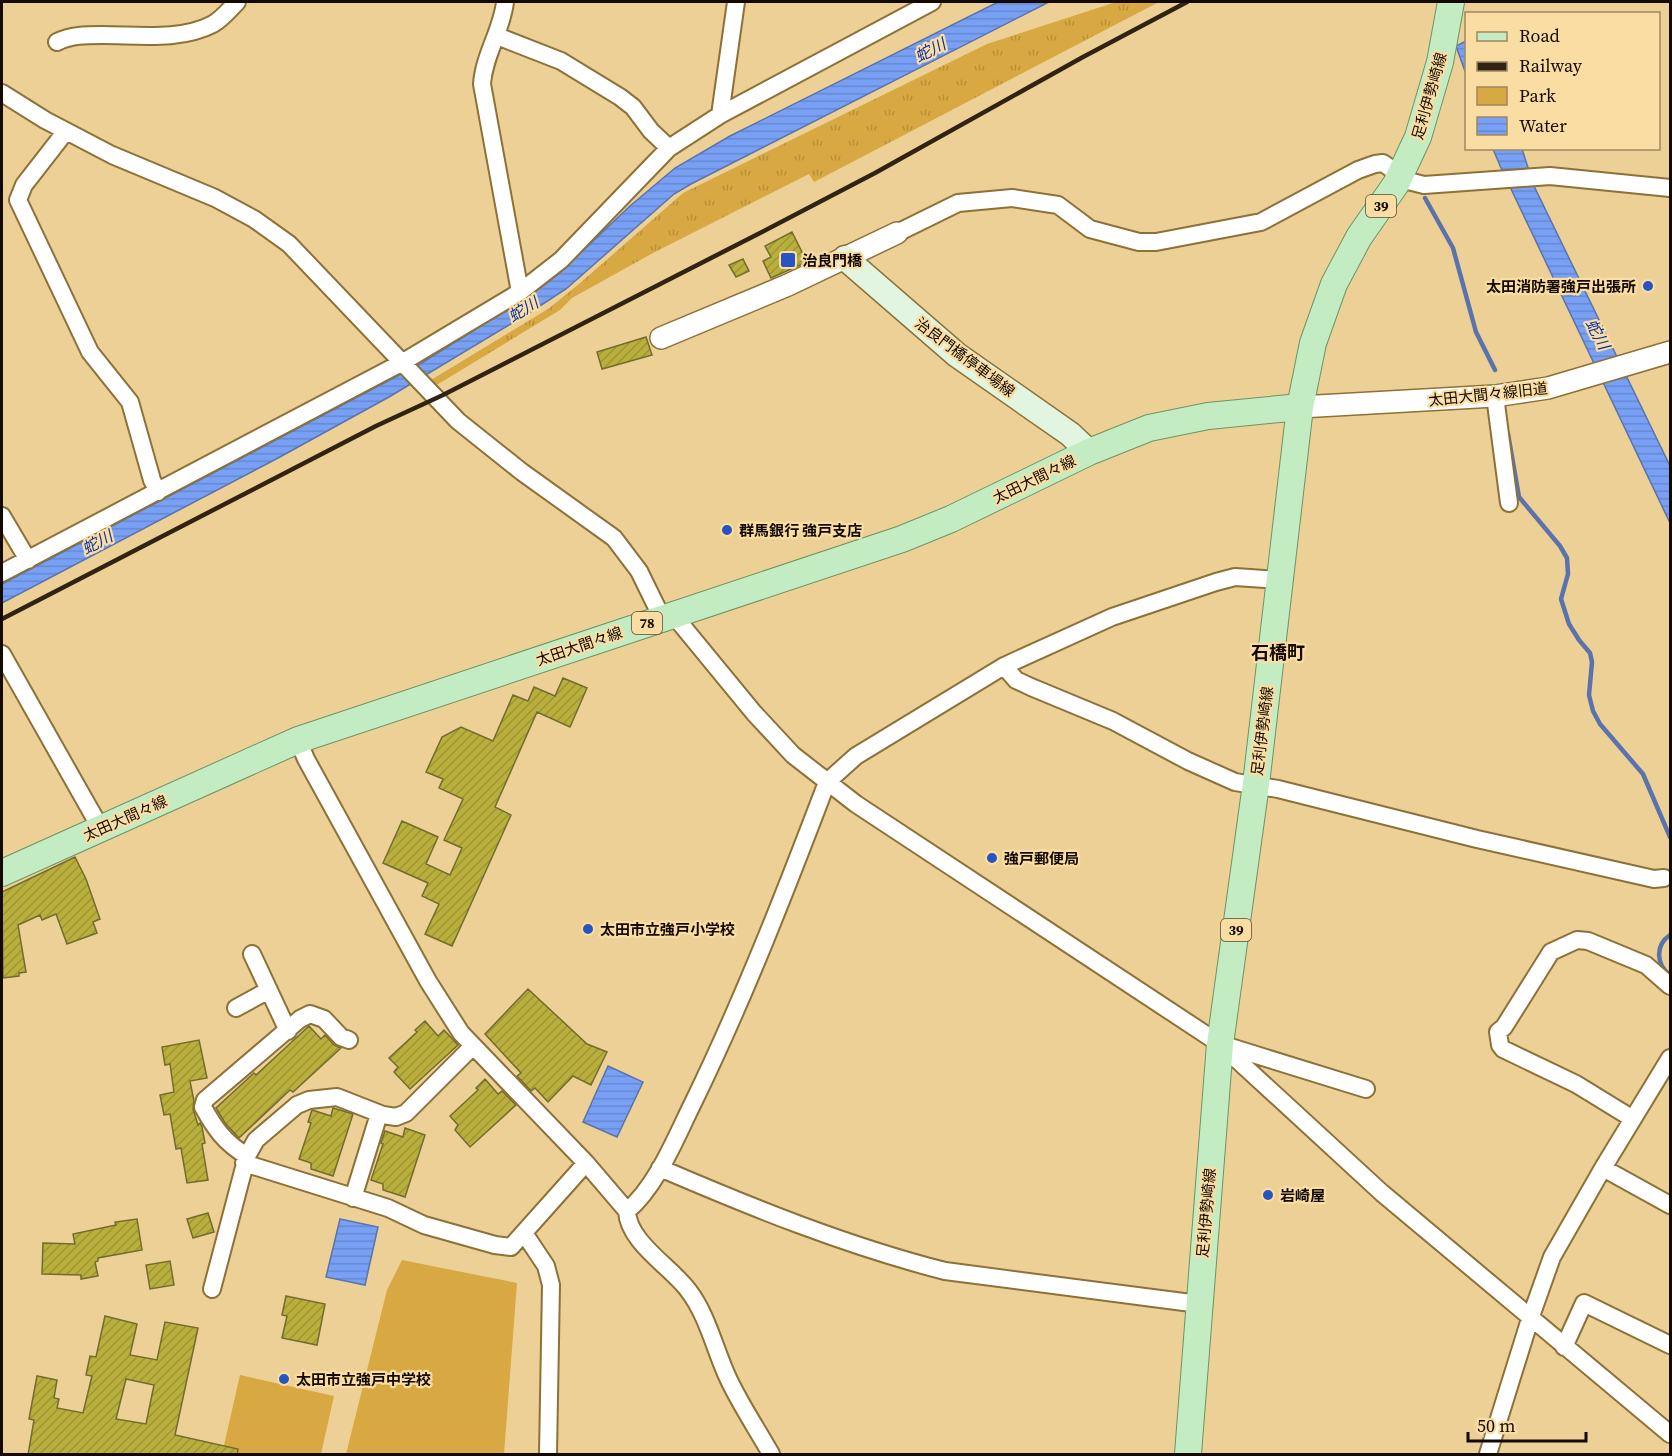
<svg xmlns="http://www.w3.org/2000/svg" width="1672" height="1456" viewBox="0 0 1672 1456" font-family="'Source Serif 4','Noto Sans JP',serif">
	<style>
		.grass { fill: url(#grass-tufts) }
		.park { fill: #d8a942 }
		.water { fill: url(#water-rules); stroke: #5a73ac; stroke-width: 1.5 }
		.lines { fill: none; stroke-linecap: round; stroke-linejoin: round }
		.stream { stroke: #5a73ac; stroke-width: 4.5 }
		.building { fill: url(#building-hatch); stroke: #716c2f; stroke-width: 1.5; fill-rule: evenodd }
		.minor-casing { stroke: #8c7138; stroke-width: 20 }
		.tertiary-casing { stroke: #8c7138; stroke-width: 24 }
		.secondary-casing { stroke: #8c7138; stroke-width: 27 }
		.primary-casing { stroke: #6c9465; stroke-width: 28 }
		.minor { stroke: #fff; stroke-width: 16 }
		.tertiary { stroke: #fff; stroke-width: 21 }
		.secondary { stroke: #e1f5e1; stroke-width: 24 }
		.primary { stroke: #c4ecc3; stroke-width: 26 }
		.rail { stroke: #302313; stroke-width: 4.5 }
		.poi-dot { fill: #2854c2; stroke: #fadda2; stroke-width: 2 }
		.labels { text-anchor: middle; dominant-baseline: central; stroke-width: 4.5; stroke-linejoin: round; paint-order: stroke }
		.shield { fill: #fadda2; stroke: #594931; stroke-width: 1.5 }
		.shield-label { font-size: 14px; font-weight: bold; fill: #140900 }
		.street-label { font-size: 15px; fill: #140900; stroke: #fadda2 }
		.poi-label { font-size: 15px; font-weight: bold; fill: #140900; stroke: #fadda2; text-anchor: start }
		.water-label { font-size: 16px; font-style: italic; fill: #0931aa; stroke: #fadda2 }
		.quarter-label { font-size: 18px; font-weight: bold; fill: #140900; stroke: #fadda2 }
	</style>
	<defs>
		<pattern id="grass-tufts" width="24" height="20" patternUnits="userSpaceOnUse" patternTransform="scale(1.5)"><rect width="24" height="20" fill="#d8a942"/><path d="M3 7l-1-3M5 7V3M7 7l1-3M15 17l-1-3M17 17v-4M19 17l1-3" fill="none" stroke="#b89038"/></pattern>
		<pattern id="water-rules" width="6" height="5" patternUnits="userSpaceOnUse" patternTransform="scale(1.5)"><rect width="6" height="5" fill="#78a0f5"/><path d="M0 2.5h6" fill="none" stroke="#6788d0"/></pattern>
		<pattern id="building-hatch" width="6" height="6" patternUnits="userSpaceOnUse" patternTransform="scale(1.5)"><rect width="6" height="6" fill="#b9af3c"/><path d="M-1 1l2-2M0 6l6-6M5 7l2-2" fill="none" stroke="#9e9533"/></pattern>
	</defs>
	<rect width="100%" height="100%" fill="#edd095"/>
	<path class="grass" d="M1116 2H1159L814 182 809 174 653 253 572 298 560 310 435 386 431 380 548 309 579 284 683 193 987 44Z"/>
	<path class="park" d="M402 1260 517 1283 504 1454H346L387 1290Z
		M240 1375 334 1396 321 1454H222Z"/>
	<path class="water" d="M998 2H1049L691 184 674 194 566 289 529 313 389 397 278 458 2 603V584L420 364 530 295 556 276 630 206 675 168 730 136Z
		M1466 41V74L1456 46Z
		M1493 149H1522L1534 186 1670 466V523L1501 168Z
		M608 1066 643 1082 617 1137 583 1122Z
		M340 1219 378 1227 365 1285 326 1277Z"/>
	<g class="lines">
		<path class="stream" d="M1425 198 1453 248 1476 332 1495 370
			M1508 434 1519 497 1560 546 1567 558 1568 574 1561 599 1569 624 1579 640 1590 653 1592 662 1589 695 1593 711 1600 724 1643 774 1670 837
			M1670 935C1655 945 1656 965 1670 975"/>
	</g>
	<path class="building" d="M792 232 807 262 771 278 763 261 771 257 765 246Z
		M743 259 749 271 736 277 729 265Z
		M646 337 652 355 602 369 597 352Z
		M563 678 587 688 570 727 537 712 495 807 511 815 452 946 425 934 439 904 422 896 428 883 383 863 402 821 438 837 426 864 450 875 462 848 444 840 463 799 439 788 443 779 426 772 442 737 461 727 493 741 513 695 528 701 534 687 555 696Z
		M75 857 86 879 100 919 93 922 97 933 67 944 56 914 42 920 40 915 18 925 26 972 19 973V976L3 978 2 892Z
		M528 989 587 1044 607 1052 591 1085 573 1076 548 1102 535 1088 531 1091 517 1076 521 1073 485 1034Z
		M425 1021 438 1036 444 1030 458 1045 410 1089 394 1072 398 1067 389 1058 417 1032 415 1030Z
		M309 1026 321 1039 325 1035 334 1045 341 1048 293 1092 290 1090 239 1138 225 1123 216 1108 254 1073 256 1075Z
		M199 1040 207 1078 190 1081 194 1101 193 1109 198 1125 200 1123 202 1127 205 1143 202 1144 208 1180 187 1183 181 1148 176 1149 170 1114 164 1115 160 1095 174 1092 170 1064 165 1065 162 1047Z
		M485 1079 498 1094 502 1091 516 1105 470 1147 455 1130 458 1125 450 1116 478 1090 476 1088Z
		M333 1108 353 1114 333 1176 311 1169V1163L299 1159 311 1123 308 1122 312 1110 331 1116Z
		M405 1128 425 1135 405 1197 383 1190V1184L371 1180 383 1144 381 1143 385 1131 403 1137Z
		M208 1213 214 1232 193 1238 187 1219Z
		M137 1219 142 1250 98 1258V1261L95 1262 98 1276 81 1279V1275L42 1274 43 1243 75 1244 73 1234 116 1225 115 1222Z
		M170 1261 174 1285 150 1289 146 1265Z
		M286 1296 325 1304 317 1345 282 1338 287 1316 282 1315Z
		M105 1316 137 1324 130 1355 157 1360 165 1322 198 1328 175 1435 238 1449 237 1455H28L34 1420 29 1419 37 1376 57 1380 54 1398 59 1399 57 1408 83 1413 92 1376 86 1375 90 1356 96 1357ZM126 1379 154 1385 146 1424 116 1419Z"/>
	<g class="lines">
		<defs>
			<path id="minor" d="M505 2C502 30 484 55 482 84L520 292
				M497 36 561 61 620 97 633 107 651 131 669 148
				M57 42C71 35 86 35 102 35 138 35 181 41 213 24 222 19 230 9 237 2
				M2 93 45 120 112 155 215 198 254 219 289 244 458 421 522 472 614 538 639 571 662 618
				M720 115 736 2
				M66 131 24 185 18 200 90 352 130 402 152 480 158 492
				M897 233 958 203 1012 198 1058 205 1090 229 1139 242H1156L1261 222 1358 170 1375 164 1383 163 1408 181 1424 185 1550 176 1670 188
				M1495 396 1509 503
				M2 516 28 560
				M2 573 403 362 520 292 561 260 669 148 720 115 932 2
				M676 614 680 623 754 713 793 755 856 804 1220 1044 1382 1193 1670 1434
				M2 654 101 829
				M1004 666 1016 680 1031 687 1113 721 1188 761 1235 782 1278 789 1477 839 1654 879 1664 878
				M298 740 306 759 428 981 461 1033 586 1163 627 1211C628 1242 671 1267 688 1290 707 1314 715 1350 728 1378 740 1404 757 1429 771 1454
				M252 954 288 1031
				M236 1008 269 990
				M1224 1045 1366 1089
				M1633 1119 1576 1084 1503 1049 1500 1045 1498 1032 1504 1027 1551 952 1577 940 1588 941 1646 965 1670 986
				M247 1156C225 1143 215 1129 203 1107L205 1100 300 1019 310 1014 324 1019 341 1037 349 1040
				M244 1163 388 1208 424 1225 495 1245 511 1247 586 1163
				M660 1168C753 1208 847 1246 945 1271L1199 1304
				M1603 1168 1670 1205
				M353 1198 379 1114
				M627 1211C657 1186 676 1137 693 1103 744 998 786 890 827 782L856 756 1004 666 1112 617 1216 582 1235 577 1279 580
				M524 1233 546 1266 551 1285 548 1454
				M212 1289 247 1156 256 1140 297 1105 309 1100 337 1097 383 1115 396 1117 406 1113 473 1046
				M1564 1347 1584 1303 1670 1345
				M1488 1454 1530 1319 1552 1257 1603 1168 1670 1058"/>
			<path id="tertiary" d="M661 338 788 285 897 233
				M1300 407 1495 396 1548 388 1670 352"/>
			<path id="secondary" d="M845 258 957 355 1070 434 1089 452"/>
			<path id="primary" d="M2 873 298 740 902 539 951 519 1089 452 1149 428 1208 416 1300 407
				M1188 1454 1220 1044 1256 784 1300 407 1313 343 1334 284 1359 237 1396 184 1418 137 1440 62 1451 2"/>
		</defs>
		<use href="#minor" class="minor-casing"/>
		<use href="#tertiary" class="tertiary-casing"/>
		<use href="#secondary" class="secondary-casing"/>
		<use href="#primary" class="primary-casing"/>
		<use href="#minor" class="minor"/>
		<use href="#tertiary" class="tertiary"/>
		<use href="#secondary" class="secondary"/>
		<use href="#primary" class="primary"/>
		<path class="rail" d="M2 619 376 426 443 395 760 233 875 173 1083 57 1187 2"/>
	</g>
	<g class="poi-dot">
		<rect x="780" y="252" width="16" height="16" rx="3"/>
		<circle cx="1648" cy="286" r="6"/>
		<circle cx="727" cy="530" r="6"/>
		<circle cx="992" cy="858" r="6"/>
		<circle cx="588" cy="929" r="6"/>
		<circle cx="1268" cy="1195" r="6"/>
		<circle cx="284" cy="1379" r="6"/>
	</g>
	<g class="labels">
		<g class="shield">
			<rect x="1366" y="195" width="30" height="22" rx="4.5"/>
			<rect x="632" y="612" width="30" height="22" rx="4.5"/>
			<rect x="1221" y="919" width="30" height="22" rx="4.5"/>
		</g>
		<g class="shield-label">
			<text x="1381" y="206">39</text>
			<text x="647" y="623">78</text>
			<text x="1236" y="930">39</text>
		</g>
		<g class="street-label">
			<text transform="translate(1429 96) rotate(-74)">足利伊勢崎線</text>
			<text transform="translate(965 357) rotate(37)">治良門橋停車場線</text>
			<text transform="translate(1488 394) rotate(-6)">太田大間々線旧道</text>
			<text transform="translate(1034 479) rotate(-26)">太田大間々線</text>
			<text transform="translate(579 646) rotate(-19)">太田大間々線</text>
			<text transform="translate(1262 731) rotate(-83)">足利伊勢崎線</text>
			<text transform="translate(125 818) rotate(-24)">太田大間々線</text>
			<text transform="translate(1206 1213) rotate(-85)">足利伊勢崎線</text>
		</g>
		<g class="poi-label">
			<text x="802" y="260">治良門橋</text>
			<text x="1636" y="286" text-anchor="end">太田消防署強戸出張所</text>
			<text x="739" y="530">群馬銀行 強戸支店</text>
			<text x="1004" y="858">強戸郵便局</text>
			<text x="600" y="929">太田市立強戸小学校</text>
			<text x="1280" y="1195">岩崎屋</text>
			<text x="296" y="1379">太田市立強戸中学校</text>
		</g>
		<g class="water-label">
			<text transform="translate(930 50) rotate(-27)">蛇川</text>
			<text transform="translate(523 309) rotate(-31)">蛇川</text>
			<text transform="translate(1598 334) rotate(62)">蛇川</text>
			<text transform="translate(97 542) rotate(-28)">蛇川</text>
		</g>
		<g class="quarter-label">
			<text x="1278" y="652">石橋町</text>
		</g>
	</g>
	<rect width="1672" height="1456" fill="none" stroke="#140900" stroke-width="6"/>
	<rect x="1465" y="12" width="195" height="138" fill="#fadda2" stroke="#9e8861" stroke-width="1.5"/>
	<rect x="1477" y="32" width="30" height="9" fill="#c4ecc3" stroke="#9e8861" stroke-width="1.5"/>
	<text x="1519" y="42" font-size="18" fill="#140900">Road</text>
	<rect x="1477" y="62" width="30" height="9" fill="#302313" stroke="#9e8861" stroke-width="1.5"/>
	<text x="1519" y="72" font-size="18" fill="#140900">Railway</text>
	<rect x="1477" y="87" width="30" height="18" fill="#d8a942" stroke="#9e8861" stroke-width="1.5"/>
	<text x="1519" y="102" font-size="18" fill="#140900">Park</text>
	<rect x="1477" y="117" width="30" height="18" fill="url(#water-rules)" stroke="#9e8861" stroke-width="1.5"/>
	<text x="1519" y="132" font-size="18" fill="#140900">Water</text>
	<path d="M1468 1432v9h118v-9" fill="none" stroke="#140900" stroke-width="3"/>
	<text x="1477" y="1432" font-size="18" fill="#140900" stroke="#fadda2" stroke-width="4.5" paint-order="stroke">50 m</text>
</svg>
